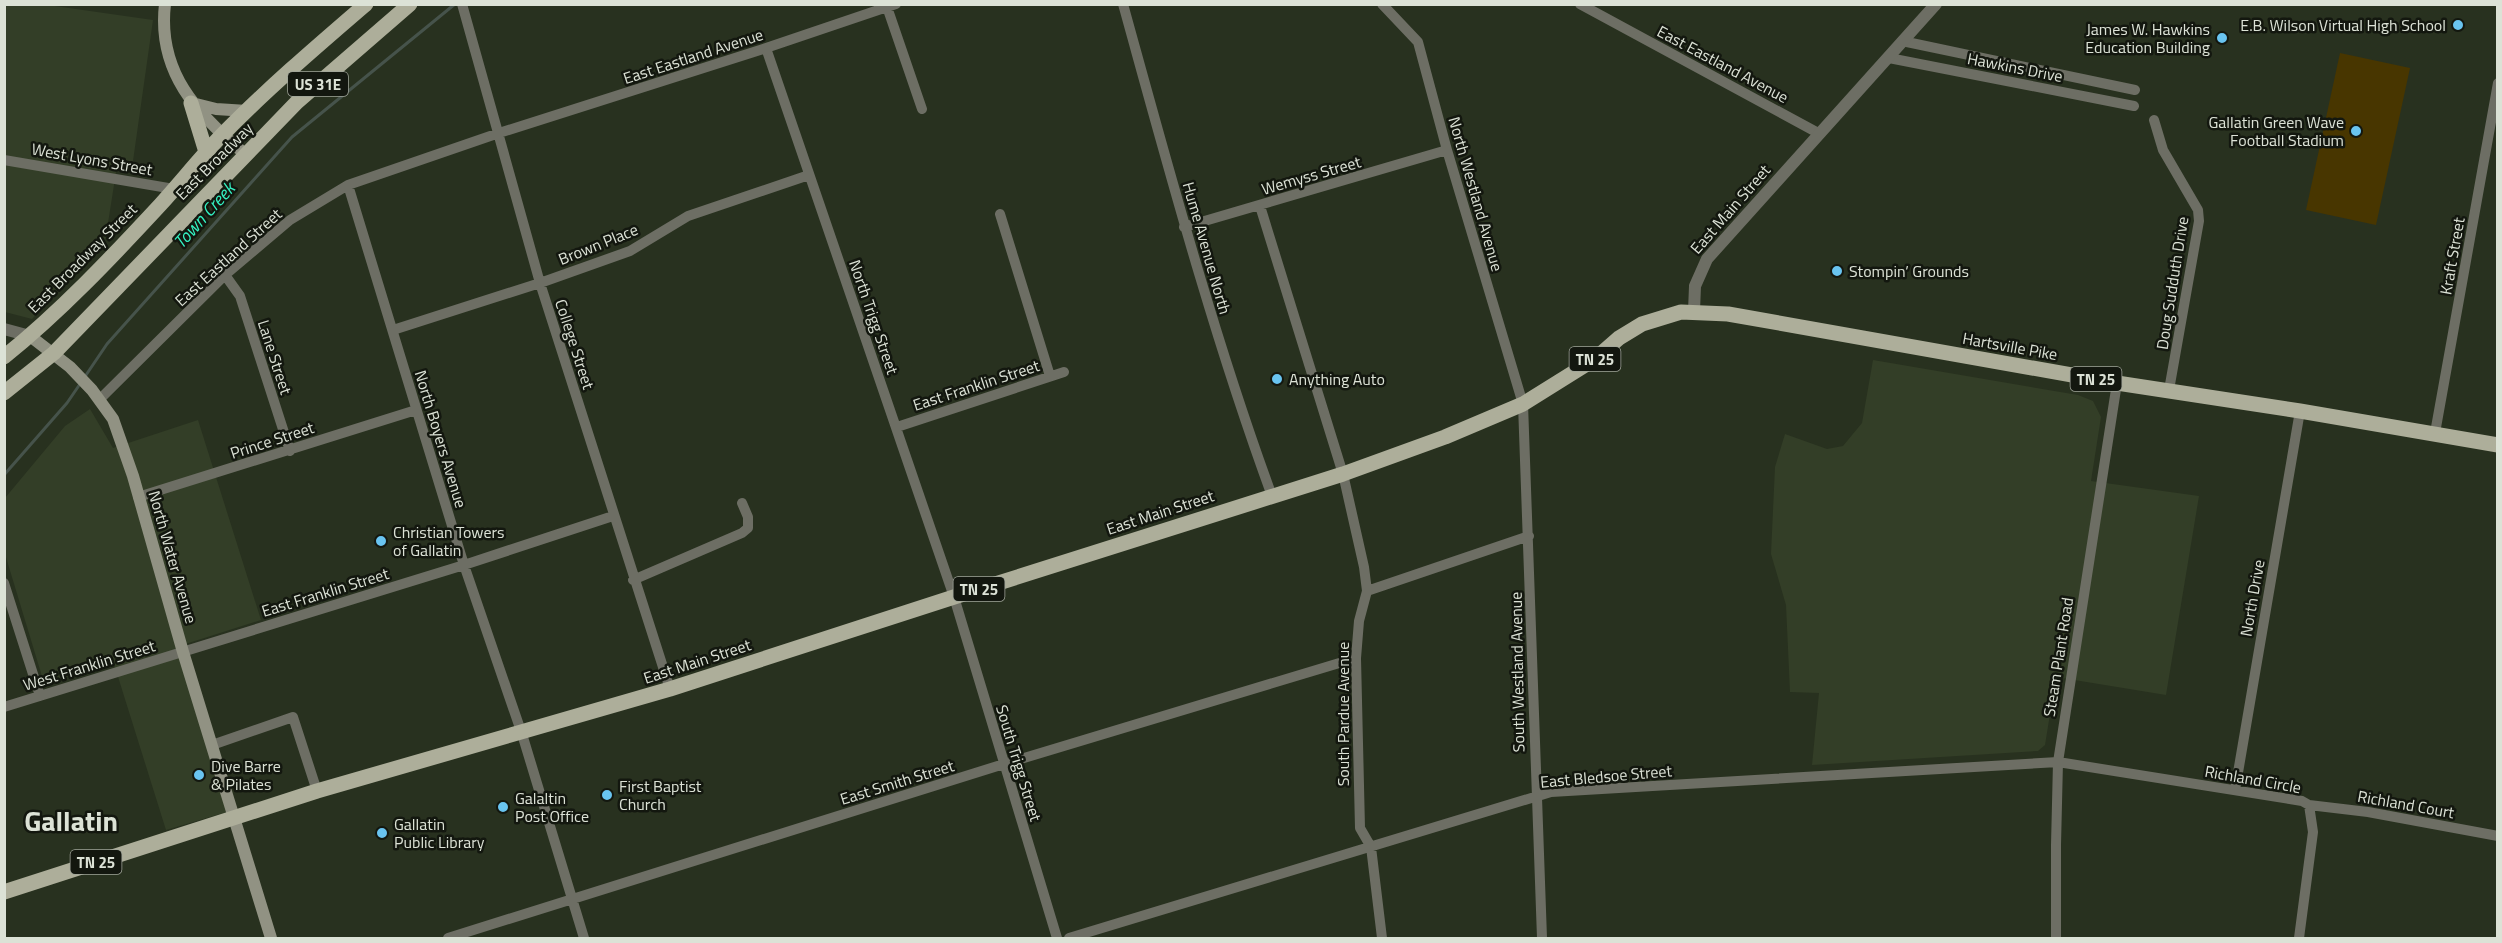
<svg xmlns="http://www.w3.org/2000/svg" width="2502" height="943" viewBox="0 0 2502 943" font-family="'Titillium Web',sans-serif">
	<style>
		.built { fill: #333e27 }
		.green { fill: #483600 }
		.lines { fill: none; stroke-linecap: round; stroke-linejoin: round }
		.stream { stroke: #46534b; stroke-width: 3 }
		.minor { stroke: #6d6e64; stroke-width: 10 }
		.tertiary { stroke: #6d6e64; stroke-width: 12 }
		.secondary { stroke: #919283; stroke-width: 12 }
		.primary { stroke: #adae9a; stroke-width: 15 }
		.poi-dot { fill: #69c4f0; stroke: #13170f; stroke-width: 2 }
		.labels { text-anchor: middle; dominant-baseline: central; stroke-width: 5; stroke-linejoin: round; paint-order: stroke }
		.shield { fill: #13170f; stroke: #a0a59a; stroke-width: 1.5 }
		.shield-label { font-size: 15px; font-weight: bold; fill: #dce2d6 }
		.poi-label { font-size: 16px; fill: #dce2d6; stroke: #13170f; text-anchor: start }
		.street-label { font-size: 16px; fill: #dce2d6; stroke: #13170f }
		.water-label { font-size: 18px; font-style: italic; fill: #34f1c2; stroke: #13170f }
		.town-label { font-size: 28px; font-weight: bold; fill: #dce2d6; stroke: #13170f }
	</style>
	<rect width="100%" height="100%" fill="#28311f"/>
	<path class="built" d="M4 5H48L153 20 132 168 117 166 105 242 32 319 5 312Z
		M1873 360 2078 395 2093 401 2101 417 2091 481 2199 496 2166 695 2056 677 2045 745 2038 751 1812 765 1819 693 1790 692 1786 605 1771 554 1775 467 1785 434 1827 449 1843 446 1862 423Z
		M90 409 113 448 198 420 261 620 176 647 227 812 166 830 114 664 44 683 5 554V498L65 426Z"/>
	<path class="green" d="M2340 53 2410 68 2376 225 2306 210Z"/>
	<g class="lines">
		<path class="stream" d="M84 378 107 344 292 137 455 4
			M4 475 67 403 80 384"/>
		<path class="minor" d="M462 4 540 283 670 689
			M886 4 922 109
			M1123 4C1169 170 1213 335 1272 496
			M1382 4 1418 42 1447 150 1523 404 1542 938
			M1580 4 1820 134
			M1902 41 2135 90
			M766 48 954 597 1057 938
			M1889 58 2134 106
			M2154 120 2163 150 2198 210 2199 221 2169 390
			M4 160 174 189
			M348 185 464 565 522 734 584 938
			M1260 206 1343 474 1364 567 1367 591 1359 621 1356 658 1360 828 1371 847 1382 938
			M1000 214 1050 376
			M1184 227 1447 150
			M225 275 240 296 290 451
			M393 330 540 283 630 251 688 216 809 175
			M100 399 225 275 290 220 348 185 499 133 766 48 896 4
			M897 427 1064 372
			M2435 433 2498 83
			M138 497 416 410
			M633 580 742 533 748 528V517L742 503
			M4 583 40 696
			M1367 591 1529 536
			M4 707 464 565 613 516
			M212 745 293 717 317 791
			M2235 790 2300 411
			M2309 805 2368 812 2498 836
			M448 938 1004 764 1356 658
			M1069 938 1551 792 2058 762 2302 801 2309 805 2313 832 2299 938
			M2056 938V845L2058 762 2117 383"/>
		<path class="tertiary" d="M1694 311 1695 286 1707 259 1936 4
			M4 329 30 336"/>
		<path class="secondary" d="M165 4C157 72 197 114 245 154
			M192 103 216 109 247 111
			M30 336 70 367 92 390 113 419 133 476 183 652 271 938"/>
		<path class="primary" d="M191 103 206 152
			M4 357C60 312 112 257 161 204 181 182 200 158 221 136 267 89 316 47 366 4
			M4 393 54 353 297 102 410 4
			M4 892 317 791 670 689 954 597 1343 474 1445 437 1523 404 1595 359 1619 338 1642 324 1681 312 1728 314 2117 383 2300 411 2498 445"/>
	</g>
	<g class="poi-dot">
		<circle cx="2458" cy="25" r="6"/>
		<circle cx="2222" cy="38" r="6"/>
		<circle cx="2356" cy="131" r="6"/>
		<circle cx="1837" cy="271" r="6"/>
		<circle cx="1277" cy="379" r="6"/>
		<circle cx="381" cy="541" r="6"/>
		<circle cx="199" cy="775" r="6"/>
		<circle cx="607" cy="795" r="6"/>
		<circle cx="503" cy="807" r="6"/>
		<circle cx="382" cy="833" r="6"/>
	</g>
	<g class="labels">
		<g class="shield">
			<rect x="288" y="72" width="60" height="24" rx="4.5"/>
			<rect x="1569.5" y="347" width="51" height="24" rx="4.5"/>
			<rect x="2070.5" y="367" width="51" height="24" rx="4.5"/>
			<rect x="953.5" y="577" width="51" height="24" rx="4.5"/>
			<rect x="70.5" y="850" width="51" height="24" rx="4.5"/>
		</g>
		<g class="shield-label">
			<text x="318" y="84">US 31E</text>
			<text x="1595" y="359">TN 25</text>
			<text x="2096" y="379">TN 25</text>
			<text x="979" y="589">TN 25</text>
			<text x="96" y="862">TN 25</text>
		</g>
		<g class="poi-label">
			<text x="2446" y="25" text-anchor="end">E.B. Wilson Virtual High School</text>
			<text x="2210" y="29" text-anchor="end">James W. Hawkins<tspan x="2210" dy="18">Education Building</tspan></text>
			<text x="2344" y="122" text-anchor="end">Gallatin Green Wave<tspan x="2344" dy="18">Football Stadium</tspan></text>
			<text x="1849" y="271">Stompin’ Grounds</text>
			<text x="1289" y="379">Anything Auto</text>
			<text x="393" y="532">Christian Towers<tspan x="393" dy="18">of Gallatin</tspan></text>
			<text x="211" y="766">Dive Barre<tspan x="211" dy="18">&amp; Pilates</tspan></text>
			<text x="619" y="786">First Baptist<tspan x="619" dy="18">Church</tspan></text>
			<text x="515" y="798">Galaltin<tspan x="515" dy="18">Post Office</tspan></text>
			<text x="394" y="824">Gallatin<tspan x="394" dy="18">Public Library</tspan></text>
		</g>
		<g class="street-label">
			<text transform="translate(693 56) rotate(-18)">East Eastland Avenue</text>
			<text transform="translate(1723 64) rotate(28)">East Eastland Avenue</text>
			<text transform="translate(2015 67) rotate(11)">Hawkins Drive</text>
			<text transform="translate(92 159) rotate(10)">West Lyons Street</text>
			<text transform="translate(214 161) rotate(-45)">East Broadway</text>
			<text transform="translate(1311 175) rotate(-16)">Wemyss Street</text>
			<text transform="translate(1476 194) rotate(74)">North Westland Avenue</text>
			<text transform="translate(1730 209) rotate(-49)">East Main Street</text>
			<text transform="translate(598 244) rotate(-22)">Brown Place</text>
			<text transform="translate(1207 248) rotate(74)">Hume Avenue North</text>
			<text transform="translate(2452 256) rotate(-80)">Kraft Street</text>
			<text transform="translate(228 257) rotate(-42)">East Eastland Street</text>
			<text transform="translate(82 258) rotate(-45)">East Broadway Street</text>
			<text transform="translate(2172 283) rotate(-81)">Doug Sudduth Drive</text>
			<text transform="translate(874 317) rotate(71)">North Trigg Street</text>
			<text transform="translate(575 344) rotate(72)">College Street</text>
			<text transform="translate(2010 346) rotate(10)">Hartsville Pike</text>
			<text transform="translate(275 357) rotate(72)">Lane Street</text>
			<text transform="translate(976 385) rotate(-18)">East Franklin Street</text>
			<text transform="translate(441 439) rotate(73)">North Boyers Avenue</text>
			<text transform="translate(272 440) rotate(-18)">Prince Street</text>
			<text transform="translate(1160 512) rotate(-18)">East Main Street</text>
			<text transform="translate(173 557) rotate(74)">North Water Avenue</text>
			<text transform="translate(325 592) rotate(-17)">East Franklin Street</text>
			<text transform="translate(2252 598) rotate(-80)">North Drive</text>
			<text transform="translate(2058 657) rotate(-81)">Steam Plant Road</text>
			<text transform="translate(697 661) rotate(-18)">East Main Street</text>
			<text transform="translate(89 665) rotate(-17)">West Franklin Street</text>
			<text transform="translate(1517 672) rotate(-91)">South Westland Avenue</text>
			<text transform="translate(1343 714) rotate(-90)">South Pardue Avenue</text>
			<text transform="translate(1019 763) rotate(73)">South Trigg Street</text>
			<text transform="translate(1606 776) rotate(-5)">East Bledsoe Street</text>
			<text transform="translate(2253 779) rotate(10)">Richland Circle</text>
			<text transform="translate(897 782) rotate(-17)">East Smith Street</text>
			<text transform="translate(2406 804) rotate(10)">Richland Court</text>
		</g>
		<g class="water-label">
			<text transform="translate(204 215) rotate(-48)">Town Creek</text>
		</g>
		<g class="town-label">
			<text x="71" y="820">Gallatin</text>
		</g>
	</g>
	<rect width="2502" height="943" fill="none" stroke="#dce2d6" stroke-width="12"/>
</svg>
